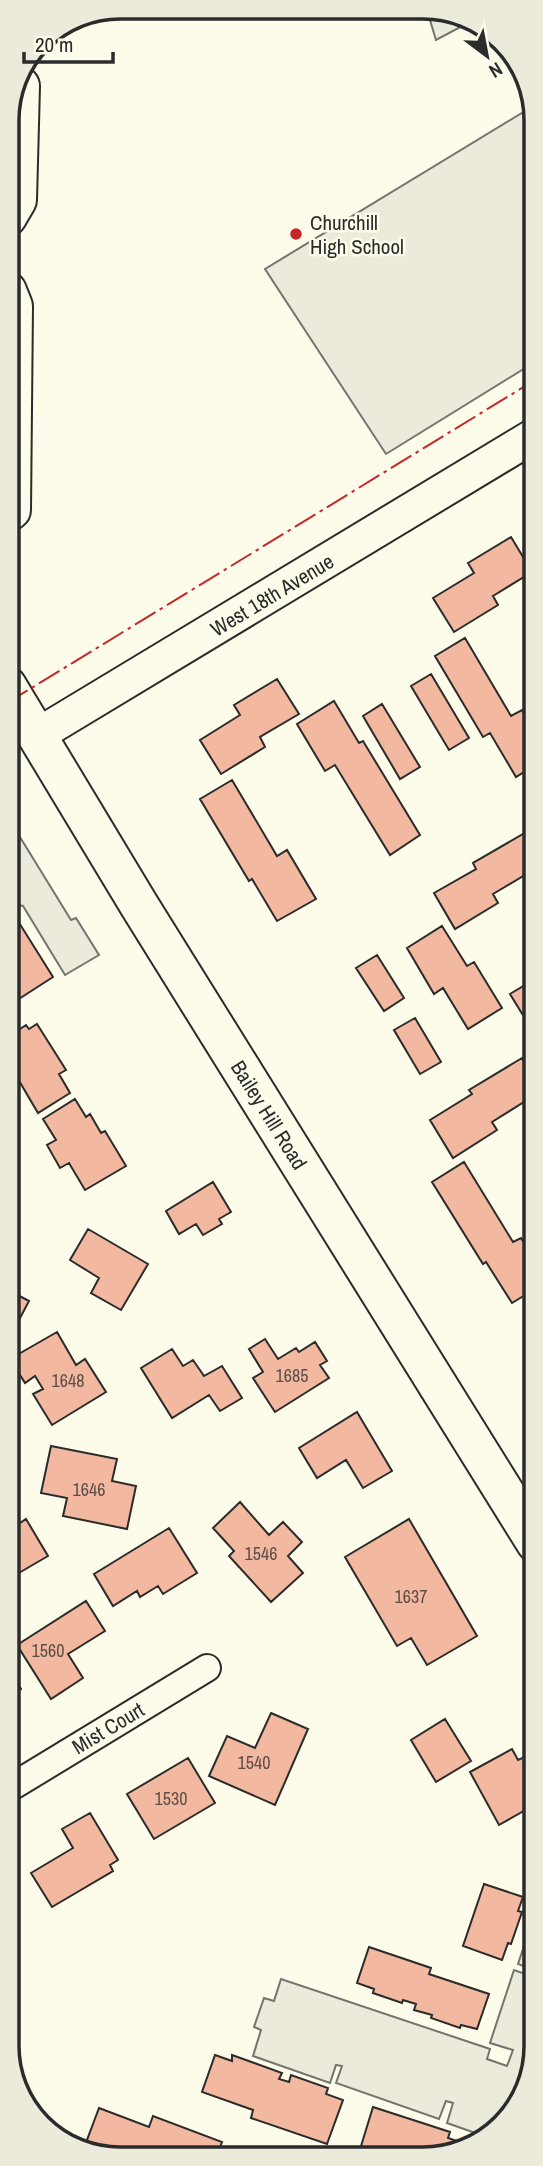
<svg xmlns="http://www.w3.org/2000/svg" width="543" height="2166" viewBox="0 0 543 2166" font-family="'Archivo Narrow',sans-serif">
	<style>
		.parking { fill: #eceadb; stroke: #74746e; stroke-width: 2 }
		.building { fill: #f2b8a0; stroke: #2b2b2b; stroke-width: 2 }
		.lines { fill: none; stroke-linecap: round; stroke-linejoin: round }
		.minor-casing { stroke: #2b2b2b; stroke-width: 30 }
		.tertiary-casing { stroke: #2b2b2b; stroke-width: 37 }
		.secondary-casing { stroke: #2b2b2b; stroke-width: 42 }
		.minor { stroke: #fdfbea; stroke-width: 26 }
		.tertiary { stroke: #fdfbea; stroke-width: 33 }
		.secondary { stroke: #fdfbea; stroke-width: 38 }
		.power { stroke: #c62828; stroke-width: 2; stroke-dasharray: 24 5 3.5 5; stroke-linecap: butt }
		.poi-dot { fill: #c62828; stroke: #fdfbea; stroke-width: 2.5 }
		.labels { text-anchor: middle; dominant-baseline: central; stroke-width: 5; stroke-linejoin: round; paint-order: stroke }
		.number-label { font-size: 18px; fill: #5d4e48 }
		.poi-label { font-size: 21px; fill: #2b2b2b; stroke: #fdfbea; text-anchor: start }
		.street-label { font-size: 21px; fill: #2b2b2b; stroke: #fdfbea }
		.rim { fill: none; stroke: #2b2b2b; stroke-width: 3.5 }
	</style>
	<rect width="100%" height="100%" fill="#fdfbea"/>
	<path class="parking" d="M427 10 452 11 470 22 436 40Z
		M535 105V362L386 454 265 269Z
		M15 829 71 920 76 918 99 955 65 975 23 906 8 903V834Z
		M536 1910V2053L508 2121 481 2135 447 2123 453 2103 446 2101 439 2119 336 2083 342 2066 336 2065 330 2083 253 2056 261 2030 254 2027 264 1998 274 2001 281 1979 490 2049 487 2059 507 2066 513 2050 490 2043 514 1970 531 1976 534 1970 518 1964Z"/>
	<path class="building" d="M511 537 532 572 493 596 498 605 454 632 433 598 474 573 468 563Z
		M465 638 511 716 522 710 535 733V765L516 777 490 733 483 737 435 656Z
		M431 674 469 738 449 750 411 686Z
		M277 679 299 714 260 737 265 747 221 774 200 740 240 715 234 705Z
		M334 701 359 743 363 741 420 835 390 855 335 765 325 771 297 724Z
		M382 704 420 767 400 779 363 716Z
		M232 780 277 856 287 850 316 899 277 921 252 879 249 881 200 799Z
		M535 827V869L493 894 498 903 455 929 434 893 476 869 473 863Z
		M8 915 13 924 18 921 53 977 8 1006Z
		M442 926 467 966 474 962 502 1008 468 1029 443 988 434 994 407 948Z
		M377 955 404 998 384 1011 356 968Z
		M535 979V1021L529 1025 510 994Z
		M415 1018 441 1062 420 1074 394 1030Z
		M37 1024 66 1070 59 1074 70 1093 38 1113 8 1062V1037L26 1025 29 1029Z
		M522 1058 535 1079V1095L492 1122 497 1130 453 1158 430 1120 472 1094 469 1090Z
		M75 1099 86 1117 90 1114 101 1133 105 1131 126 1166 85 1190 69 1163 60 1168 47 1145 56 1140 43 1119Z
		M464 1162 513 1242 521 1238 535 1261V1289L512 1303 486 1262 483 1264 432 1182Z
		M213 1182 231 1212 219 1219 222 1224 203 1235 196 1224 179 1234 166 1211Z
		M88 1229 148 1264 121 1310 91 1293 99 1278 70 1260Z
		M8 1290 29 1301 8 1341Z
		M57 1332 76 1365 85 1359 106 1392 52 1425 33 1394 43 1389 35 1376 25 1383 10 1359Z
		M265 1339 278 1359 296 1348 299 1352 315 1342 327 1361 320 1365 329 1378 275 1412 253 1378 263 1372 249 1349Z
		M172 1349 183 1366 193 1360 204 1376 222 1366 242 1398 220 1411 209 1395 172 1418 141 1368Z
		M357 1412 392 1471 363 1488 346 1460 317 1478 299 1448Z
		M51 1446 117 1459 112 1481 136 1486 127 1529 63 1516 67 1498 41 1493Z
		M240 1502 269 1535 283 1522 302 1542 288 1556 303 1573 271 1602 229 1556 234 1551 213 1528Z
		M26 1519 48 1556 12 1577 8 1570V1531Z
		M409 1519 477 1636 427 1665 411 1638 397 1646 345 1557Z
		M169 1528 197 1573 163 1594 158 1586 140 1597 137 1591 113 1606 94 1574Z
		M86 1601 105 1631 68 1654 83 1678 51 1699 17 1645Z
		M8 1668 21 1689 8 1697Z
		M271 1713 308 1729 275 1805 209 1776 227 1736 255 1748Z
		M445 1719 471 1761 436 1782 411 1740Z
		M512 1749 518 1760 536 1752V1769L526 1774 536 1793V1804L499 1825 470 1772Z
		M188 1758 215 1803 154 1839 127 1794Z
		M90 1813 118 1860 110 1865 113 1871 52 1907 31 1873 73 1848 62 1829Z
		M484 1884 523 1897 518 1911 522 1912 511 1944 508 1943 502 1960 463 1946Z
		M369 1947 431 1968 429 1974 489 1994 477 2029 461 2025 460 2028 431 2018 432 2015 414 2010 416 2004 403 2000 402 2003 373 1993 374 1989 357 1983Z
		M215 2055 232 2061V2055L282 2073 279 2079 289 2082 291 2075 328 2088 326 2094 343 2100 327 2144 251 2118 253 2110 202 2092Z
		M373 2107 450 2132 448 2138 465 2144 438 2158H398L361 2146Z
		M99 2108 149 2127 153 2116 222 2142 216 2157H103L104 2155 84 2148Z"/>
	<g class="lines">
		<defs>
			<path id="minor" d="M8 1789 207 1668"/>
			<path id="tertiary" d="M36 736 535 435"/>
			<path id="secondary" d="M7 217 17 200 20 86
				M7 291 13 306 11 510 7 513
				M7 686 139 905 536 1543"/>
		</defs>
		<use href="#minor" class="minor-casing"/>
		<use href="#tertiary" class="tertiary-casing"/>
		<use href="#secondary" class="secondary-casing"/>
		<use href="#minor" class="minor"/>
		<use href="#tertiary" class="tertiary"/>
		<use href="#secondary" class="secondary"/>
		<path class="power" d="M7 703 535 380"/>
	</g>
	<circle class="poi-dot" cx="296" cy="234" r="7"/>
	<g class="labels">
		<g class="number-label">
			<text x="292" y="1375">1685</text>
			<text x="68" y="1380">1648</text>
			<text x="89" y="1489">1646</text>
			<text x="261" y="1553">1546</text>
			<text x="411" y="1596">1637</text>
			<text x="48" y="1650">1560</text>
			<text x="254" y="1762">1540</text>
			<text x="171" y="1798">1530</text>
		</g>
		<g class="poi-label">
			<text x="310" y="222">Churchill<tspan x="310" dy="24">High School</tspan></text>
		</g>
		<g class="street-label">
			<text transform="translate(272 595) rotate(-31)">West 18th Avenue</text>
			<text transform="translate(269 1115) rotate(58)">Bailey Hill Road</text>
			<text transform="translate(108 1728) rotate(-31)">Mist Court</text>
		</g>
	</g>
	<path d="M0 0H543V2166H0ZM120 19H423A101 101 0 0 1 524 120V2046A101 101 0 0 1 423 2147H120A101 101 0 0 1 19 2046V120A101 101 0 0 1 120 19Z" fill="#eceadb" fill-rule="evenodd"/>
	<path class="rim" d="M120 19H423A101 101 0 0 1 524 120V2046A101 101 0 0 1 423 2147H120A101 101 0 0 1 19 2046V120A101 101 0 0 1 120 19Z"/>
	<g transform="translate(487 56) rotate(148)" stroke="#fdfbea" stroke-width="5" paint-order="stroke">
	<path d="M0-5L12 26L0 18L-12 26Z" fill="#2b2b2b"/>
	<text y="-10" font-size="19" font-weight="bold" text-anchor="middle" fill="#2b2b2b">N</text>
	</g>
	<path d="M24 52v10h89v-10" fill="none" stroke="#2b2b2b" stroke-width="3.5"/>
	<text x="35" y="52" font-size="21" fill="#2b2b2b" stroke="#fdfbea" stroke-width="5" paint-order="stroke">20 m</text>
</svg>
